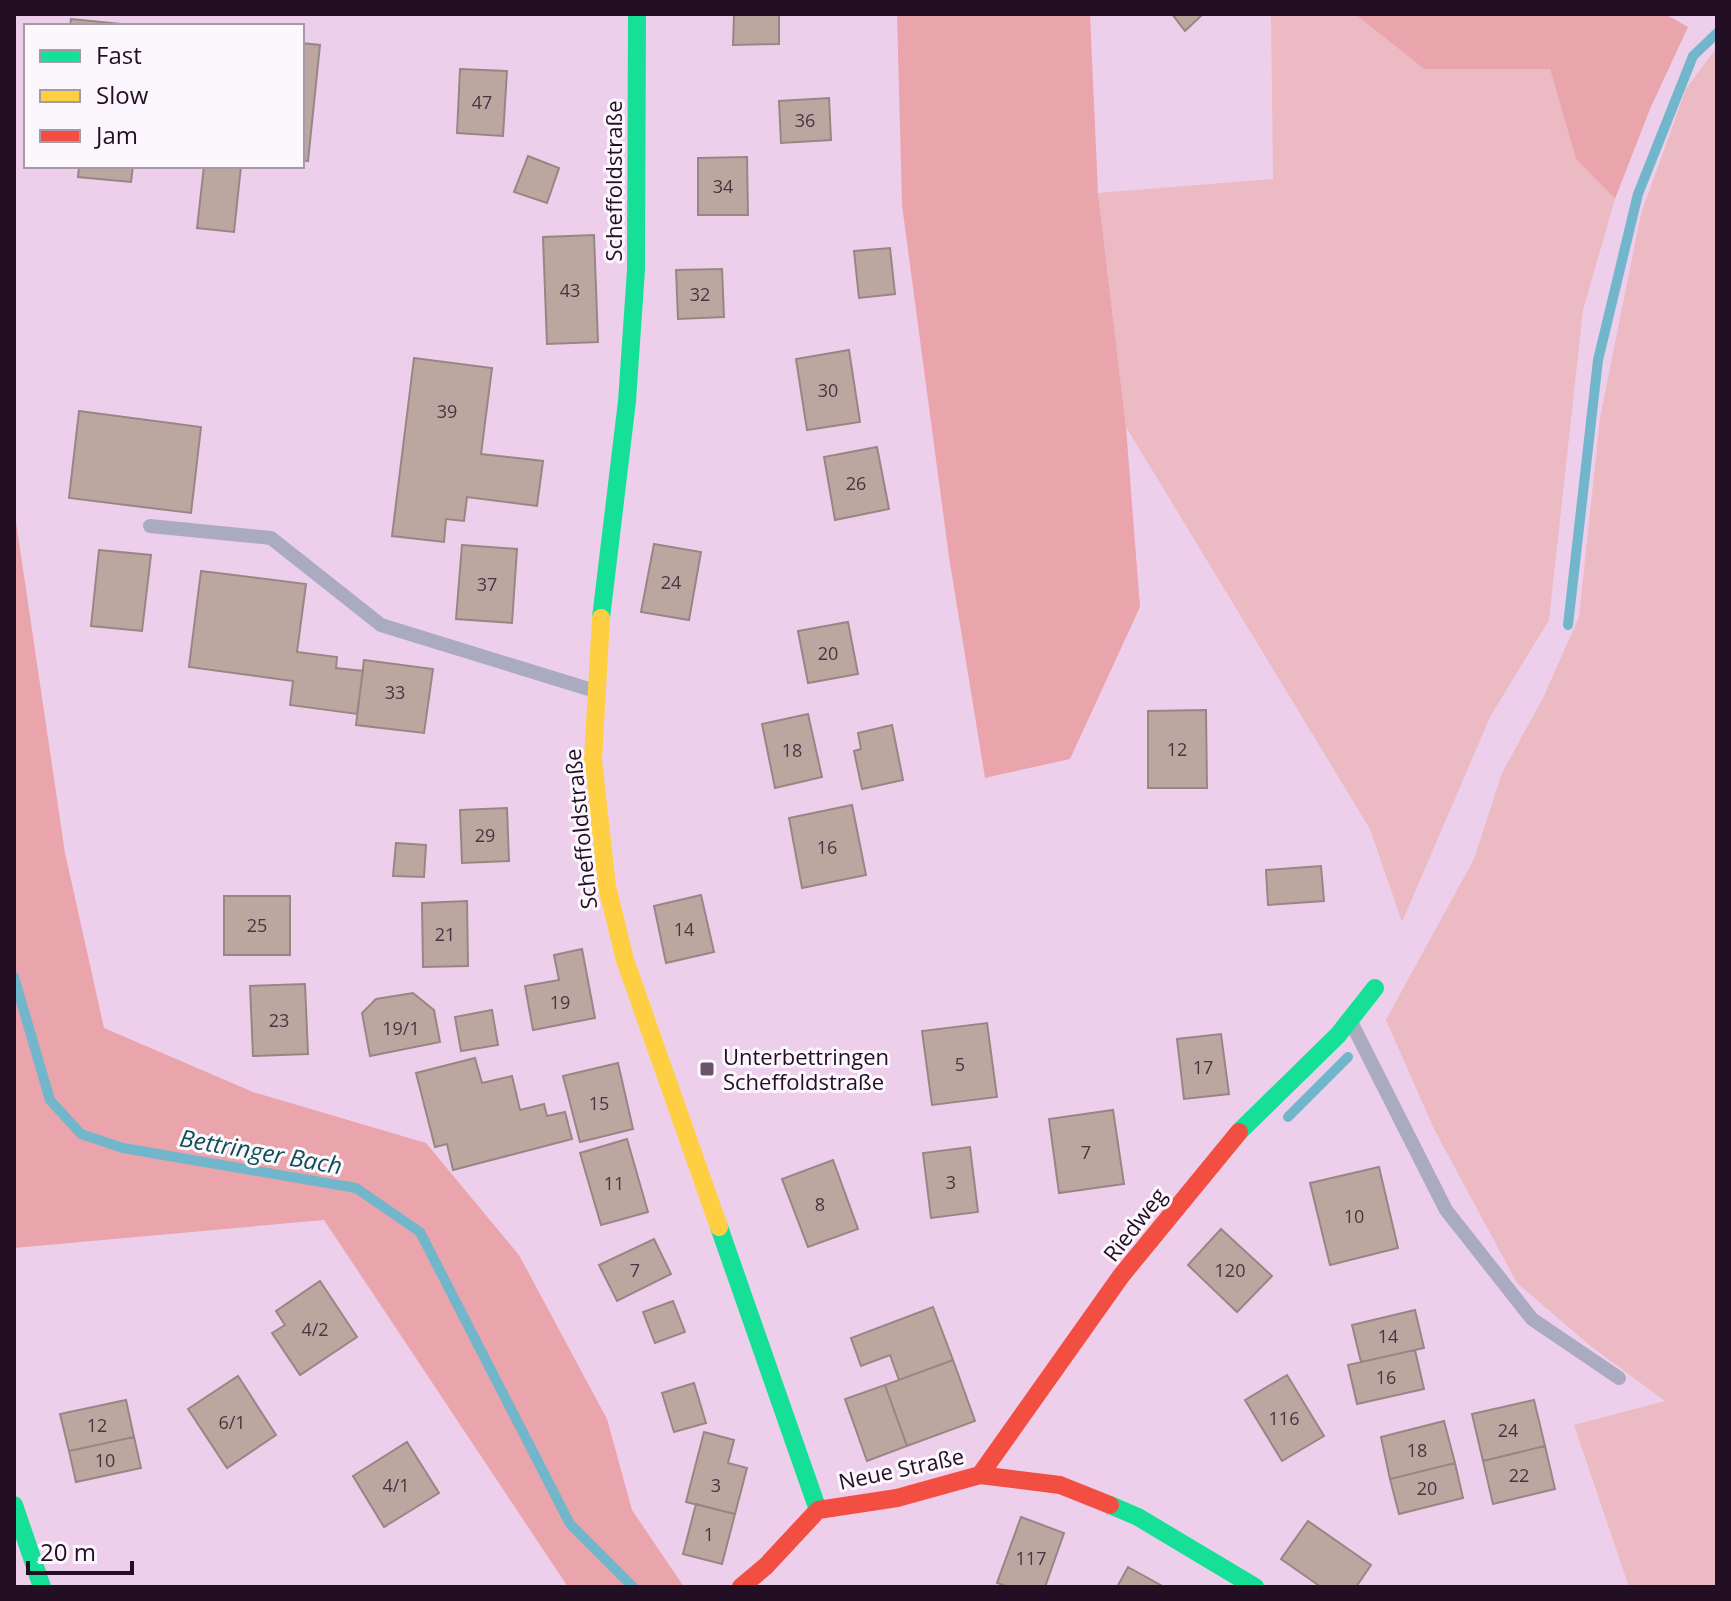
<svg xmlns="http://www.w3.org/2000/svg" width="1731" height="1601" viewBox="0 0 1731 1601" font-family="'Open Sans',sans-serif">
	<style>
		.green { fill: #ebbac2 }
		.forest { fill: #eaa5ac }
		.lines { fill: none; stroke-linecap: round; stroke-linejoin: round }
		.stream { stroke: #71b6ca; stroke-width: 10 }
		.building { fill: #bca7a0; stroke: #988684; stroke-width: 2 }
		.lane { stroke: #aaabc0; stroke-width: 14 }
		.fast { stroke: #16e098; stroke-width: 18 }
		.slow { stroke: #ffcf43; stroke-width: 18 }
		.jam { stroke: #f24e42; stroke-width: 18 }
		.poi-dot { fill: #6a5269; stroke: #fcf7fc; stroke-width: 3 }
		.labels { text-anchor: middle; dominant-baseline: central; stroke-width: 6; stroke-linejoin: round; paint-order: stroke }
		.number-label { font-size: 18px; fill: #493542 }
		.street-label { font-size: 22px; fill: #230f23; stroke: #fcf7fc }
		.poi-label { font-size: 22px; fill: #230f23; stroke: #fcf7fc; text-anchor: start }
		.water-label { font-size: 24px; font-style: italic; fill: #0e4f57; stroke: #fcf7fc }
	</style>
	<rect width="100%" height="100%" fill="#edcfec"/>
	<path class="green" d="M1271 14H1355L1424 69H1550L1576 159 1615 199 1583 310 1549 620 1490 717 1402 922 1370 829 1126 427 1098 193 1273 179Z
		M1717 47V1587H1629L1574 1425 1665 1401 1588 1344 1517 1283 1434 1129 1386 1020 1474 859 1502 773 1543 698 1579 617 1600 418 1641 214 1686 89Z"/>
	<path class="forest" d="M897 14H1090L1098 193 1126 427 1140 607 1070 759 985 778 949 557 902 205Z
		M1355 14H1665L1688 27 1650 109 1615 199 1576 159 1550 69H1424Z
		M14 508 65 853 104 1028 253 1092 426 1143 519 1255 607 1419 632 1510 684 1587H568L324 1220 14 1248Z"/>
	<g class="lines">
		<path class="stream" d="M1568 625 1598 360 1638 194 1693 56 1717 33
			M14 977 50 1100 81 1134 123 1148 356 1188 420 1232 570 1524 633 1587
			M1288 1117 1348 1057"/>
	</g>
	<path class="building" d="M734 14H779V44L733 45Z
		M1172 14H1203L1185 31Z
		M71 19 141 26H70Z
		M302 43 320 45 308 161 302 160Z
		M460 69 507 71 503 136 457 133Z
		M829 98 831 140 781 143 779 101Z
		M528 156 559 168 547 203 514 192Z
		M747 157 748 215H698V158Z
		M79 166H133L131 182 78 177Z
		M204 166H241L234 232 197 228Z
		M594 235 598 342 547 344 543 237Z
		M890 248 895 294 859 298 854 251Z
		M722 269 724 317 678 319 676 270Z
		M849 350 860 422 807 430 796 359Z
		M414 358 492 368 481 454 543 461 537 506 467 497 464 521 446 519 444 542 392 536Z
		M79 411 201 427 191 513 69 498Z
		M877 447 889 509 835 520 824 457Z
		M654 544 701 552 689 620 641 612Z
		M462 545 517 549 512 623 456 619Z
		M99 550 151 555 142 631 91 626Z
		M201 571 306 584 297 652 337 657 336 668 363 671 357 714 290 705 293 681 189 667Z
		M848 622 858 674 808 683 798 631Z
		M364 660 433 669 424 733 356 725Z
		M1206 710 1207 788H1148V711Z
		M808 714 822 777 775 788 762 724Z
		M892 725 903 780 862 789 854 751 861 749 858 733Z
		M852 805 866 875 802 888 789 818Z
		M507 808 509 861 462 863 460 810Z
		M396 843 426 845 424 877 393 876Z
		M1321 866 1324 901 1268 905 1266 870Z
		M701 895 714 952 666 963 654 906Z
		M224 896H290V955H224Z
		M467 901 468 966 423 967 422 903Z
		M582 949 595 1018 533 1030 525 986 559 980 554 955Z
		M305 984 308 1054 253 1056 250 986Z
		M413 993 434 1010 440 1042 370 1056 362 1013 376 999Z
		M492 1010 498 1045 461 1051 455 1017Z
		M987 1023 997 1097 932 1105 922 1031Z
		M1221 1034 1229 1094 1184 1099 1177 1039Z
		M475 1058 482 1083 512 1076 520 1110 544 1104 547 1116 565 1112 572 1139 453 1170 447 1144 435 1147 416 1073Z
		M618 1063 633 1129 580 1142 563 1076Z
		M1113 1110 1124 1184 1059 1193 1049 1119Z
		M627 1139 648 1212 601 1225 580 1153Z
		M970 1147 978 1212 931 1218 923 1153Z
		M833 1160 858 1229 808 1247 782 1179Z
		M1379 1167 1398 1248 1330 1265 1310 1183Z
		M1221 1229 1272 1276 1237 1312 1188 1265Z
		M654 1239 671 1274 617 1301 599 1265Z
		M320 1281 357 1337 300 1375 272 1333 285 1325 276 1311Z
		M673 1301 685 1332 655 1343 643 1312Z
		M933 1307 953 1360 899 1380 890 1355 861 1366 851 1338Z
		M1415 1310 1424 1348 1361 1362 1352 1325Z
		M1415 1350 1424 1389 1357 1404 1348 1365Z
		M953 1360 975 1421 907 1446 885 1385Z
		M1287 1375 1324 1436 1282 1461 1245 1400Z
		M238 1376 276 1435 227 1468 188 1409Z
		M694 1383 706 1423 674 1432 662 1393Z
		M885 1385 907 1446 867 1461 845 1399Z
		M126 1400 134 1437 69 1451 60 1414Z
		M1534 1400 1545 1446 1483 1461 1472 1414Z
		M1444 1421 1455 1463 1390 1479 1381 1437Z
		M704 1432 734 1440 728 1463 747 1468 735 1514 686 1502Z
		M134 1437 141 1468 76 1482 69 1451Z
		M407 1442 439 1493 384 1527 353 1476Z
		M1545 1446 1555 1489 1493 1504 1483 1461Z
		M1455 1463 1463 1498 1399 1514 1390 1479Z
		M696 1504 735 1514 722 1564 683 1554Z
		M1021 1517 1064 1533 1045 1587H1009L997 1583Z
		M1308 1521 1371 1565 1356 1587H1321L1281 1559Z
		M1128 1567 1164 1587H1117Z"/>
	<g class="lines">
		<path class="lane" d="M150 526 271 538 381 625 592 690
			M1352 1024 1446 1210 1532 1319 1619 1378"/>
		<path class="fast" d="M601 618 627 401 636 270 637 14
			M1239 1132 1338 1035 1375 988
			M719 1227 818 1510
			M14 1505 42 1587
			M1110 1505 1138 1517 1255 1587"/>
		<path class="slow" d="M601 618 593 760 607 887 625 960 719 1227"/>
		<path class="jam" d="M980 1475 1121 1276 1239 1132
			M818 1510 897 1498 980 1475 1060 1485 1110 1505
			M741 1587 766 1566 818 1510"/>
	</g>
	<rect class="poi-dot" x="699" y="1061" width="16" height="16" rx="4"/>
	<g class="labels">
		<g class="number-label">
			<text x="482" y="102">47</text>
			<text x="805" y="120">36</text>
			<text x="723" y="186">34</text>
			<text x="570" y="290">43</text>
			<text x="700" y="294">32</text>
			<text x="828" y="390">30</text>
			<text x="447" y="411">39</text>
			<text x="856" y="483">26</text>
			<text x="671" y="582">24</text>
			<text x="487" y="584">37</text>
			<text x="828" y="653">20</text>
			<text x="395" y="692">33</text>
			<text x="1177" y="749">12</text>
			<text x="792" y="750">18</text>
			<text x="485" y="835">29</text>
			<text x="827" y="847">16</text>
			<text x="257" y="925">25</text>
			<text x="684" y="929">14</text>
			<text x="445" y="934">21</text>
			<text x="560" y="1002">19</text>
			<text x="279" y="1020">23</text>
			<text x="401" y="1028">19/1</text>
			<text x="960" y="1064">5</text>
			<text x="1203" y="1067">17</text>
			<text x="599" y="1103">15</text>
			<text x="1086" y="1152">7</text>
			<text x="951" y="1182">3</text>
			<text x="614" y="1183">11</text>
			<text x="820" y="1204">8</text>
			<text x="1354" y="1216">10</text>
			<text x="635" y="1270">7</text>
			<text x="1230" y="1270">120</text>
			<text x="315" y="1329">4/2</text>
			<text x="1388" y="1336">14</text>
			<text x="1386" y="1377">16</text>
			<text x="1284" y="1418">116</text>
			<text x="232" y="1422">6/1</text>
			<text x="97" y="1425">12</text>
			<text x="1508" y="1430">24</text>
			<text x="1417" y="1450">18</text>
			<text x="105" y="1460">10</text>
			<text x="1519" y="1475">22</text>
			<text x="396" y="1485">4/1</text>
			<text x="716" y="1485">3</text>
			<text x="1427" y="1488">20</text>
			<text x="709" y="1534">1</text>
			<text x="1031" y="1558">117</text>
		</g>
		<g class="street-label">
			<text transform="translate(613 181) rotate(-90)">Scheffoldstraße</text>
			<text transform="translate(580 829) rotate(-96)">Scheffoldstraße</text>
			<text transform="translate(1134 1224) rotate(-52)">Riedweg</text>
			<text transform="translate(901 1468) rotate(-12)">Neue Straße</text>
		</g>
		<g class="poi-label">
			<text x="723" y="1056">Unterbettringen<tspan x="723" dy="25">Scheffoldstraße</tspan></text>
		</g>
		<g class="water-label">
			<text transform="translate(261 1151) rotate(10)">Bettringer Bach</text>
		</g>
	</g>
	<rect width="1731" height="1601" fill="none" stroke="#230f23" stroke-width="32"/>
	<rect x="24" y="24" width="280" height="144" fill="#fcf7fc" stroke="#a59aa5" stroke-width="2"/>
	<rect x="40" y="50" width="40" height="12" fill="#16e098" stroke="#a59aa5" stroke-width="2"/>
	<text x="96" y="64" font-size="24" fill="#230f23">Fast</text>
	<rect x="40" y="90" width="40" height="12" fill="#ffcf43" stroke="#a59aa5" stroke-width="2"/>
	<text x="96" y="104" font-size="24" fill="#230f23">Slow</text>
	<rect x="40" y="130" width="40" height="12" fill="#f24e42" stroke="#a59aa5" stroke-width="2"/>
	<text x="96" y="144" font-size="24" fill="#230f23">Jam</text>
	<path d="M28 1561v12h104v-12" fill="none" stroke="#230f23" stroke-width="4"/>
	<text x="40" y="1561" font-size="24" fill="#230f23" stroke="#fcf7fc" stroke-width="6" paint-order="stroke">20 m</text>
</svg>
